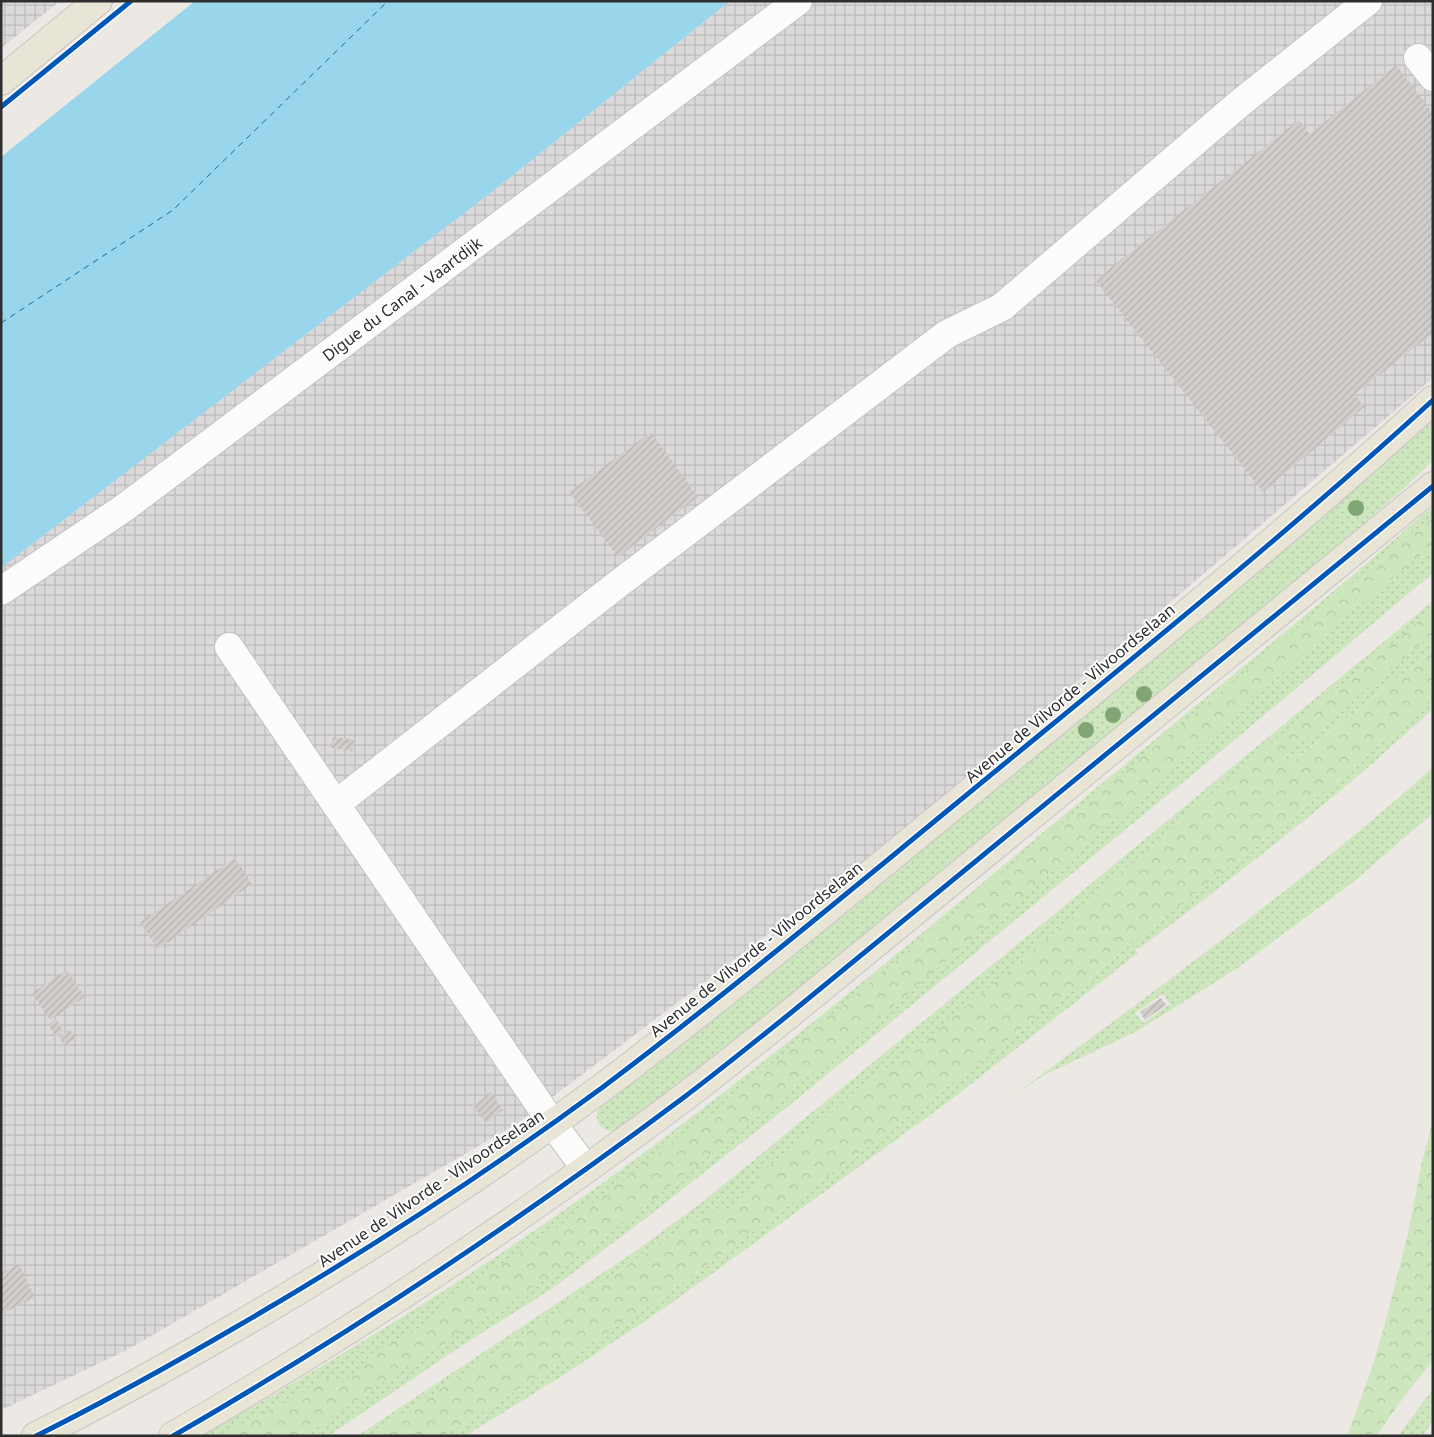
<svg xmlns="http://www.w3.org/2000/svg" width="1434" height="1437" viewBox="0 0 1434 1437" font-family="'Noto Sans',sans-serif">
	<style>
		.industrial { fill: url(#industrial-grid) }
		.grass { fill: url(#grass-dots); fill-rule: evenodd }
		.forest { fill: url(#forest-crowns) }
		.water { fill: #99d6ec }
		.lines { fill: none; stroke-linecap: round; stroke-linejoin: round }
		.ferry { stroke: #0d6fa3; stroke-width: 1; stroke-dasharray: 6 5; stroke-linecap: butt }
		.building { fill: url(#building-hatch) }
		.minor-casing { stroke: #c5c4c5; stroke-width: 30 }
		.major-casing { stroke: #c6c5c4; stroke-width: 30 }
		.minor { stroke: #fcfcfb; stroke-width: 28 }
		.major { stroke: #e8e4d6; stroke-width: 28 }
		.cycleway-casing { stroke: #fff; stroke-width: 8 }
		.cycleway { stroke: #0057b8; stroke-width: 5 }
		.tree { fill: #82a575 }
		.labels { text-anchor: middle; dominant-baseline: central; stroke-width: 4; stroke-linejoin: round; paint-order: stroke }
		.street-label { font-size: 16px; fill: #2e2e2e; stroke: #fff }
	</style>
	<defs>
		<pattern id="industrial-grid" width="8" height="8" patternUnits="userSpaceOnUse" patternTransform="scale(1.25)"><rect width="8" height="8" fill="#dcd9db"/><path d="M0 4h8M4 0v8" fill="none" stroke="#bdbbbc"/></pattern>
		<pattern id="grass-dots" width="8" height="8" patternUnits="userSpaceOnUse" patternTransform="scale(1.25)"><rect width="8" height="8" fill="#cee6be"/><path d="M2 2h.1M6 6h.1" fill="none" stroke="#b1c6a4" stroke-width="1.8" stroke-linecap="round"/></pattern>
		<pattern id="forest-crowns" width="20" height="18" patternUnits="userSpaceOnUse" patternTransform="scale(1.25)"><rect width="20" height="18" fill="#cee6be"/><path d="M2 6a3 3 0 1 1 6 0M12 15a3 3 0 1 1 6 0" fill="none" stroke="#b1c6a4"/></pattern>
		<pattern id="building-hatch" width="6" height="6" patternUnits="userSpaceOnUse" patternTransform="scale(1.25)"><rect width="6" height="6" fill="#d1cecb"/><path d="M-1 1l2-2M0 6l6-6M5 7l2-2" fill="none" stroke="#b4b1af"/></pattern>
	</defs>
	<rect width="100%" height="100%" fill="#ece8e4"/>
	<path class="industrial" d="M1 1H60L1 48Z
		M730 1H1433V378L887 844 518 1123 127 1350 1 1410V568L497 188Z"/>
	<path class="grass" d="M1433 418V461L1401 491 1311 569 695 1075 615 1131C600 1132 592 1119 600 1106Z
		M1433 506V573L1237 738 796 1100 650 1215 550 1290 463 1345 328 1436H202C344 1355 483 1270 615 1174 770 1062 917 937 1064 815 1187 712 1312 612 1433 506Z
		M1433 601V610L1423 619 1333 692 1172 828 1072 918 920 1045 856 1091 802 1141 760 1173 759 1184 752 1192 734 1207 718 1212H706L591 1290 369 1436H357L633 1253 705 1200 1058 911Z
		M1433 634V650L1289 764 1284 756Z
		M1433 699V709C1408 731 1384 754 1359 775 1288 835 1214 892 1140 948L1139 947 1135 949 1138 953 952 1099 666 1307 562 1376 465 1436H444L657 1301 758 1228 1001 1046 1045 1009 1081 985 1138 938 1320 795Z
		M1433 767V813L1352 883 1236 969 1137 1031 1044 1075 1013 1096C1100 1031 1188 967 1273 900 1328 857 1382 814 1433 767ZM1163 994 1170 1004 1143 1023 1135 1013Z
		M1433 1389V1420L1423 1436H1398Z"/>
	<path class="forest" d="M1433 516V545L1346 616 1137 801 933 972 852 1041 693 1169 587 1250 525 1292 382 1383 304 1436H217L247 1422 329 1377 336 1385 359 1373 361 1367 374 1352 427 1325 459 1293 574 1217 689 1129 692 1127H696Z
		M1433 610V634L1284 757 1290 764 1433 650V699L1320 795 1138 938 1081 985 1045 1009 1001 1046 758 1228 657 1301 444 1436H369L591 1290 706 1212H718L734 1207 752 1192 759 1184 760 1173 802 1141 856 1091 920 1045 1072 918 1172 828 1254 757Z
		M1433 1119V1361L1409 1390 1376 1436H1347L1372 1368 1386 1320 1408 1233 1422 1162Z"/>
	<path class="water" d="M195 1H730L497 188 1 568V157Z"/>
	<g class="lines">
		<path class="ferry" d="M1 323 173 210 388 1"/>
	</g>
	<path class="building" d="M1396 65 1433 113V333L1355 394 1364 407 1263 492 1095 280 1299 120 1310 134Z
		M651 432 698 497 618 557 569 492Z
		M333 737 354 740 352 751 331 748Z
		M235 858 252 884 158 949 140 922Z
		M67 970 85 997 50 1020 32 993Z
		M1161 998 1166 1005 1145 1020 1140 1012Z
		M56 1019 63 1031 56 1037 48 1025Z
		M69 1029 76 1038 65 1046 59 1037Z
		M491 1092 503 1110 486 1122 473 1106Z
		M19 1264 35 1297 1 1314V1273Z"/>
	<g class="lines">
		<defs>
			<path id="minor" d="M1418 58 1433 77
				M1 591 124 508 798 1
				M229 647 552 1123 586 1169
				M336 804 618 584 947 334 1002 307 1240 103 1368 1"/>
			<path id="major" d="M1 81 98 1
				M36 1436C104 1402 171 1365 236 1327 362 1254 485 1174 603 1087 724 996 841 898 958 802 1118 670 1280 540 1433 400
				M173 1436C350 1334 520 1220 683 1098 719 1071 753 1043 787 1016L1433 486"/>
		</defs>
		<use href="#minor" class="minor-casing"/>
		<use href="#major" class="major-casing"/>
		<use href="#minor" class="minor"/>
		<use href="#major" class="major"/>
		<defs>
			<path id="cycleway" d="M1 107 131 1
				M36 1436C104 1402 171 1365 236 1327 362 1254 485 1174 603 1087 724 996 841 898 958 802 1118 670 1280 540 1433 400
				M173 1436C350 1334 520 1220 683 1098 719 1071 753 1043 787 1016L1433 486"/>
		</defs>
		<use href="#cycleway" class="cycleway-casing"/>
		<use href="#cycleway" class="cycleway"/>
	</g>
	<g class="tree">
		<circle cx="1356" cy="508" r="8"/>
		<circle cx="1144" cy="694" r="8"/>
		<circle cx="1113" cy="715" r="8"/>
		<circle cx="1086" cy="730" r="8"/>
	</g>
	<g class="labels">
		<g class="street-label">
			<text transform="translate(402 299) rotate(-37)">Digue du Canal - Vaartdijk</text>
			<text transform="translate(1070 693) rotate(-40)">Avenue de Vilvorde - Vilvoordselaan</text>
			<text transform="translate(756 949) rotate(-39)">Avenue de Vilvorde - Vilvoordselaan</text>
			<text transform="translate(431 1188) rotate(-34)">Avenue de Vilvorde - Vilvoordselaan</text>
		</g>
	</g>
	<rect width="1434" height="1437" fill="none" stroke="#2e2e2e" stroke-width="5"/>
</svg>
